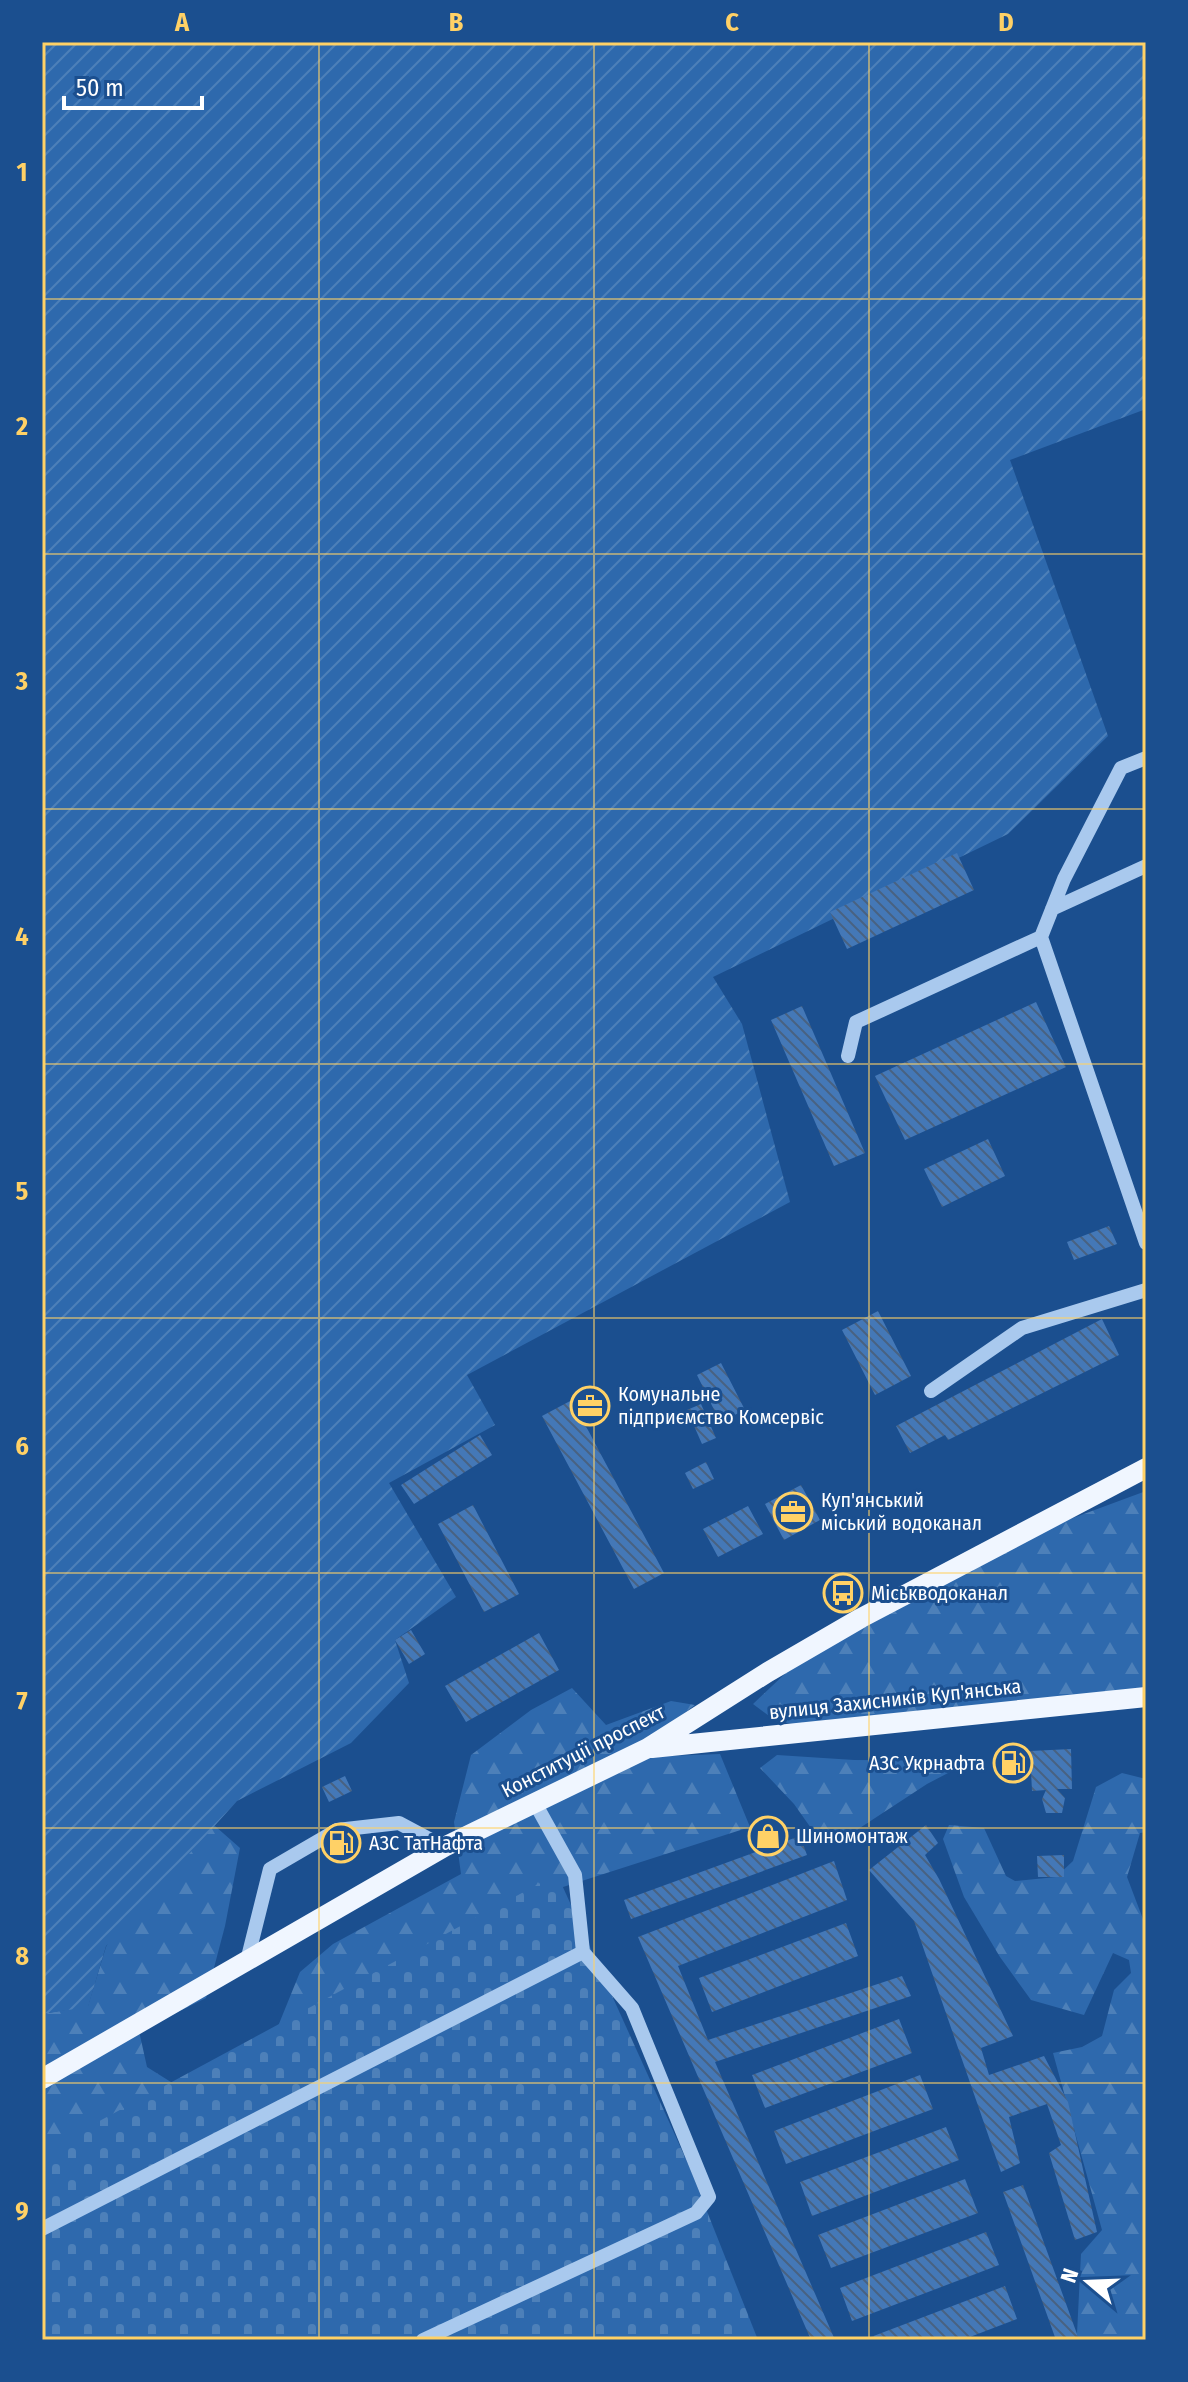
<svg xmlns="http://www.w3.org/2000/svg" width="1188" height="2382" viewBox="0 0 1188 2382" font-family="'Fira Sans Condensed',sans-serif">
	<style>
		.forest { fill: url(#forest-firs) }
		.cemetery { fill: url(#cemetery-stones) }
		.garden { fill: url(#garden-furrows) }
		.building { fill: url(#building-back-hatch) }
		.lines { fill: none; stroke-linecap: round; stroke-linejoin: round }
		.minor { stroke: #a9c9ee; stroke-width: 14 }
		.major { stroke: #f0f6ff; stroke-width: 20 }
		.grid { fill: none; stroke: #ffd166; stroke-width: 2; stroke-opacity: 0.55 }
		.labels { text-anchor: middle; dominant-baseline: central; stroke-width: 6; stroke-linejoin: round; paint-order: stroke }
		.poi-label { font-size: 20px; fill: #fff; stroke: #1b4f8f; text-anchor: start }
		.street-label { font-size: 20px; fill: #fff; stroke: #1b4f8f }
		.neatline { fill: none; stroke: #ffd166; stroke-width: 3 }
		.grid-label { font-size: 26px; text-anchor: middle; font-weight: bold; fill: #ffd166 }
	</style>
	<defs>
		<pattern id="forest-firs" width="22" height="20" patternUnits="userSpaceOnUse" patternTransform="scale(2)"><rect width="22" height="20" fill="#2e69ad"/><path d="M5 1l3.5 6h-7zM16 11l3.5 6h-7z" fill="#4d80b9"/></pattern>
		<pattern id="cemetery-stones" width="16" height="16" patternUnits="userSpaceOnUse" patternTransform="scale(2)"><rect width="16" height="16" fill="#2e69ad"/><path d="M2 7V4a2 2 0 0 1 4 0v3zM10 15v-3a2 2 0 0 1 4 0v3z" fill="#4d80b9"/></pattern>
		<pattern id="garden-furrows" width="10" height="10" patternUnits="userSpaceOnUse" patternTransform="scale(2)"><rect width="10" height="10" fill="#2e69ad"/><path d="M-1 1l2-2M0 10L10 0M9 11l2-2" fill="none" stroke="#4d80b9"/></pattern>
		<pattern id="building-back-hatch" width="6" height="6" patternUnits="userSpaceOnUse" patternTransform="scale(2)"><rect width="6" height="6" fill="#4478b7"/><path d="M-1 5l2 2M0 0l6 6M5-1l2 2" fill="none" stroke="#486282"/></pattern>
	</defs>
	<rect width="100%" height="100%" fill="#1b4f8f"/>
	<path class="forest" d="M1146 1491V1692L806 1726 776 1721 753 1704 790 1669 1027 1535Z
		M572 1688 606 1725 671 1701 695 1705 651 1738 668 1756 720 1754 750 1827 563 1887 529 1903 270 2046 300 1972 333 1944 461 1874 454 1822 471 1755 531 1710Z
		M777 1755 854 1760 971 1761 927 1784 846 1837 818 1838 794 1804 760 1768Z
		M1122 1773 1146 1779V1832L1140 1833 1127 1877 1146 1927V2340H1079L1077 2334 1081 2254 1102 2230 1053 2053 1082 2047 1102 2036 1114 1990 1131 1973 1129 1960 1113 1953 1084 2015 1031 2000 1000 1957 964 1897 943 1839 949 1825 984 1828 1006 1876 1015 1881 1056 1877 1073 1861 1096 1787Z
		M166 1822 215 1826 240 1848 225 1926 206 1998 139 2031 147 2067 190 2094 42 2207V2014L88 2006 106 1947Z"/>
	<path class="cemetery" d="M557 1874 689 2166 758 2340H42V2152Z"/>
	<path class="garden" d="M42 42H1146V409L1010 460 1108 736 1008 834 713 977 742 1024 790 1202 467 1375 495 1425 389 1483 456 1597 395 1640 409 1683 351 1743 237 1801 106 1946 88 2007 42 2014Z"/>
	<path class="building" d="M957 853 974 890 847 949 830 912Z
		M1036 1002 1066 1067 905 1140 875 1076Z
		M802 1006 865 1153 834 1166 771 1020Z
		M988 1139 1005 1176 942 1207 924 1169Z
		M1109 1226 1117 1244 1074 1260 1067 1242Z
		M878 1311 911 1376 875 1395 842 1330Z
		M1102 1319 1119 1355 948 1440 945 1435 910 1453 896 1426Z
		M721 1363 745 1410 720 1422 697 1375Z
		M572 1400 664 1573 634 1589 542 1416Z
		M701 1404 716 1438 702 1444 687 1410Z
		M480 1435 492 1455 414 1504 401 1485Z
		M706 1462 714 1479 693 1489 685 1473Z
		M801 1485 820 1520 784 1540 765 1504Z
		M473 1505 519 1594 484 1612 438 1524Z
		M748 1506 763 1534 718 1557 703 1529Z
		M411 1630 425 1654 409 1664 395 1640Z
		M539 1633 559 1670 466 1722 445 1686Z
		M1071 1749 1072 1789H1057L1065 1798 1062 1813H1046L1042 1799 1046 1790 1032 1791 1030 1751Z
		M345 1776 352 1791 329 1802 322 1787Z
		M926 1825 938 1843 925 1855 939 1879 1013 2036 981 2048 989 2075 1044 2056 1068 2102 1097 2232 1075 2240 1049 2153 1061 2145 1047 2104 1009 2117 1020 2163 1001 2172 914 1921 869 1870Z
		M800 1836 807 1855 631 1919 624 1900Z
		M1064 1855V1877H1038L1037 1856Z
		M834 1861 847 1900 678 1966 708 2040 902 1976 911 1996 715 2062 835 2340H811L638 1937Z
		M846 1923 858 1956 712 2012 699 1978Z
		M899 2019 912 2053 765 2108 752 2075Z
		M920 2075 933 2109 786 2164 774 2131Z
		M946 2127 959 2160 812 2216 800 2182Z
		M965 2179 978 2213 831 2268 818 2235Z
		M1023 2185 1077 2334 1079 2340H1056L1003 2192Z
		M986 2232 999 2265 852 2321 840 2288Z
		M1005 2286 1017 2319 962 2340H863Z"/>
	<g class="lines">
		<path class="minor" d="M1146 758 1121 768 1064 879 1041 937 1146 1243
			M1052 909 1146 866
			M848 1056 856 1022 1041 937
			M931 1391 1022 1328 1146 1290
			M247 1961 270 1869 337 1830 399 1823 444 1847
			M42 2229 583 1952
			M423 2340 696 2213 709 2197 632 2008 583 1952 575 1875 535 1803"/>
		<path class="major" d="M652 1748 1146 1697
			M42 2079 444 1847 648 1748 768 1672 861 1618 1146 1468"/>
	</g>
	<path class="grid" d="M319 42V2340M594 42V2340M869 42V2340M42 299H1146M42 554H1146M42 809H1146M42 1064H1146M42 1318H1146M42 1573H1146M42 1828H1146M42 2083H1146"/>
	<defs>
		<symbol id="office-ring" viewBox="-11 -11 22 22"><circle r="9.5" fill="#1b4f8f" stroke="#ffd166" stroke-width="1.5"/><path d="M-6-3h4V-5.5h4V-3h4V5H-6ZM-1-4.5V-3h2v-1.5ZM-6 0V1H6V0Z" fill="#ffd166"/></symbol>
		<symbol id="bus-ring" viewBox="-11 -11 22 22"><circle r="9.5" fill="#1b4f8f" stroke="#ffd166" stroke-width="1.5"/><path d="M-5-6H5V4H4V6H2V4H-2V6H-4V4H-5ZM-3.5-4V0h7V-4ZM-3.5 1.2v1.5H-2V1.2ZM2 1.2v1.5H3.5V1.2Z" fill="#ffd166"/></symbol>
		<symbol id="fuel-ring" viewBox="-11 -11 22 22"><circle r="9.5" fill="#1b4f8f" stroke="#ffd166" stroke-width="1.5"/><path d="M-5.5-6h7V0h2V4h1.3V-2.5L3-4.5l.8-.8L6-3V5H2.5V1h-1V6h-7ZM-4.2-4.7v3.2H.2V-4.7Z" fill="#ffd166"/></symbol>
		<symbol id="shop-ring" viewBox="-11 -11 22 22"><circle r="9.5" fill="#1b4f8f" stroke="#ffd166" stroke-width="1.5"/><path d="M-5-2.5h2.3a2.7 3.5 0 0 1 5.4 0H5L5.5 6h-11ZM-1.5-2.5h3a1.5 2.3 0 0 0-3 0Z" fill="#ffd166"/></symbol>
	</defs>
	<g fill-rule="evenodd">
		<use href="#office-ring" x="568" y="1384" width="44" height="44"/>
		<use href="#office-ring" x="771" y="1490" width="44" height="44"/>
		<use href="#bus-ring" x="821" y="1571" width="44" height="44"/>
		<use href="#fuel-ring" x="991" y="1741" width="44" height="44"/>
		<use href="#shop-ring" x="746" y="1814" width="44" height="44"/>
		<use href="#fuel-ring" x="319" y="1821" width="44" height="44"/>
	</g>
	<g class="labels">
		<g class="poi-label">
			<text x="618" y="1394">Комунальне<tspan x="618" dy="23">пiдприємство Комсервiс</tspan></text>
			<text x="821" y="1500">Куп'янський<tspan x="821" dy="23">міський водоканал</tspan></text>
			<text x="871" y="1593">Міськводоканал</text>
			<text x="985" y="1763" text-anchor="end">АЗС Укрнафта</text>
			<text x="796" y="1836">Шиномонтаж</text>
			<text x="369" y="1843">АЗС ТатНафта</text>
		</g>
		<g class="street-label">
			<text transform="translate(895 1699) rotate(-6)">вулиця Захисників Куп'янська</text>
			<text transform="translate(583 1751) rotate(-27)">Конституції проспект</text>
		</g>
	</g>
	<rect width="1188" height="2382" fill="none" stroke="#1b4f8f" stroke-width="88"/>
	<g transform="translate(1088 2282) rotate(289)" stroke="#1b4f8f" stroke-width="6" paint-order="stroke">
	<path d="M0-6L14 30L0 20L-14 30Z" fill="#ffffff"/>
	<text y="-12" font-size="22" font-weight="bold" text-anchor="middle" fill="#ffffff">N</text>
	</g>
	<path d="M64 96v12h138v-12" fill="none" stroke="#ffffff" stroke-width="4"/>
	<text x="76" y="96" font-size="24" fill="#ffffff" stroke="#1b4f8f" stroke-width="6" paint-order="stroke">50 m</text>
	<rect x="44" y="44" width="1100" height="2294" class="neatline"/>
	<g class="grid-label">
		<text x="182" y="31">A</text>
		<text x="456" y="31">B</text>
		<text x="732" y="31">C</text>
		<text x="1006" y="31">D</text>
		<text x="22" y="181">1</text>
		<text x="22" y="435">2</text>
		<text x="22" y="690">3</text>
		<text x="22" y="945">4</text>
		<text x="22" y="1200">5</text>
		<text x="22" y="1455">6</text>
		<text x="22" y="1710">7</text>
		<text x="22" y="1965">8</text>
		<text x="22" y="2220">9</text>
	</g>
</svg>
